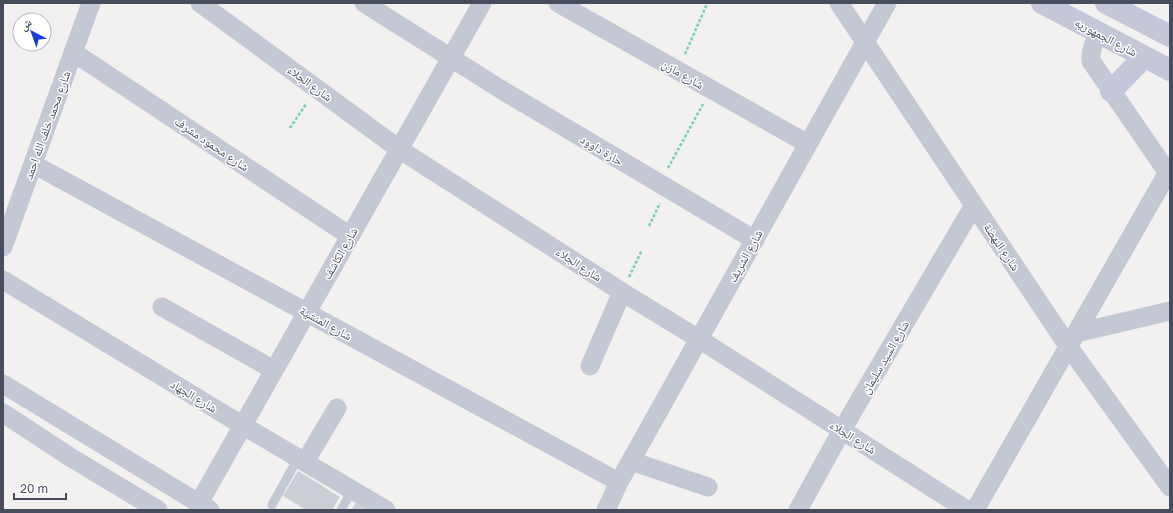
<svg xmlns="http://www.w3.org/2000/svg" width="1173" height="513" viewBox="0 0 1173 513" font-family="'Golos Text','Noto Naskh Arabic',sans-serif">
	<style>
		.building { fill: #ccced6 }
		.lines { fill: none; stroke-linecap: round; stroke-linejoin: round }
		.path { stroke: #76ceba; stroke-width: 2.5; stroke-dasharray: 3 2; stroke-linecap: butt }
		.lane { stroke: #c4c8d5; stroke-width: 9 }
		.street { stroke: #c4c8d5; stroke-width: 19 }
		.secondary { stroke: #c3c7d9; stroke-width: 22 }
		.labels { text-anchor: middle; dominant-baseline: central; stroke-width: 3; stroke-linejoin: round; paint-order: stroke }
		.street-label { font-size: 12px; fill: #484d5e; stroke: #fff }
	</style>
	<rect width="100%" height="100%" fill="#f2f1f0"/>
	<path class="building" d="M298 471 340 497 332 510H306L283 496Z
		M356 503 366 510H351Z"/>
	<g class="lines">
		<path class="path" d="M685 54 707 4
			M290 128 306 104
			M668 168 703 104
			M649 226 660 203
			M629 277 642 250"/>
		<path class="lane" d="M272 505 298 458
			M341 510 352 490"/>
		<path class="street" d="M200 3 399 149 622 292 699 339 967 510
			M364 3 505 92 755 240
			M558 3 808 144
			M839 3 1068 346 1170 487
			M1099 33C1094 43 1090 50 1091 61L1170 176
			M73 52 350 236
			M33 164 619 482
			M3 247 91 3
			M3 280 242 425 386 510
			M162 307 274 370
			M1076 333 1170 311
			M590 366 622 292
			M3 384 210 510
			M3 413 70 457 158 510
			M631 461 708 487
			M305 462 337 408
			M199 503 482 3
			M606 510 619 482 887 3
			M798 510 842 430 974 205
			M975 510 1168 172"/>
		<path class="secondary" d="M1042 3 1170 70
			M1106 3 1170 36
			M1111 91 1144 57"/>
	</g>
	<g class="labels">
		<g class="street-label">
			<text transform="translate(1106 37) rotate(28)">شارع الجمهوريه</text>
			<text transform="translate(683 74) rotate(30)">شارع مازن</text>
			<text transform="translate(310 83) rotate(36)">شارع الجلاء</text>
			<text transform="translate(47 125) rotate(-70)">شارع محمد خلف الله احمد</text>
			<text transform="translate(212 144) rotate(34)">شارع محمود مشرف</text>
			<text transform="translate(602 150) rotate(31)">حارة داوود</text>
			<text transform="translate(1002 247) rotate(56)">شارع النهضة</text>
			<text transform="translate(340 253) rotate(-60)">شارع الكاشف</text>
			<text transform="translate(745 256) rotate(-61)">شارع الشريف</text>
			<text transform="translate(579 264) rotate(33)">شارع الجلاء</text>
			<text transform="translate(326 323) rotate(29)">شارع المنشية</text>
			<text transform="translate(885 357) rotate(-60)">شارع السيد سليمان</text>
			<text transform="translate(194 396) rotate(31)">شارع الجهاد</text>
			<text transform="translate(853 437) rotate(32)">شارع الجلاء</text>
		</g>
	</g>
	<rect width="1173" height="513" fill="none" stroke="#484d5e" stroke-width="8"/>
	<g transform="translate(32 32) rotate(319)"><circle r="19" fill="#ffffff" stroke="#b6b8bf"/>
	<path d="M0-3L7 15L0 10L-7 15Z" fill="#183ae5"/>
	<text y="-6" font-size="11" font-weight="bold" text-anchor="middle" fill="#484d5e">ش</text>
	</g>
	<path d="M14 493v6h52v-6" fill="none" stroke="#484d5e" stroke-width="2"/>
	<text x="20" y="493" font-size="12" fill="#484d5e" stroke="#ffffff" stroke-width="3" paint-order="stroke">20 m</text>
</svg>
